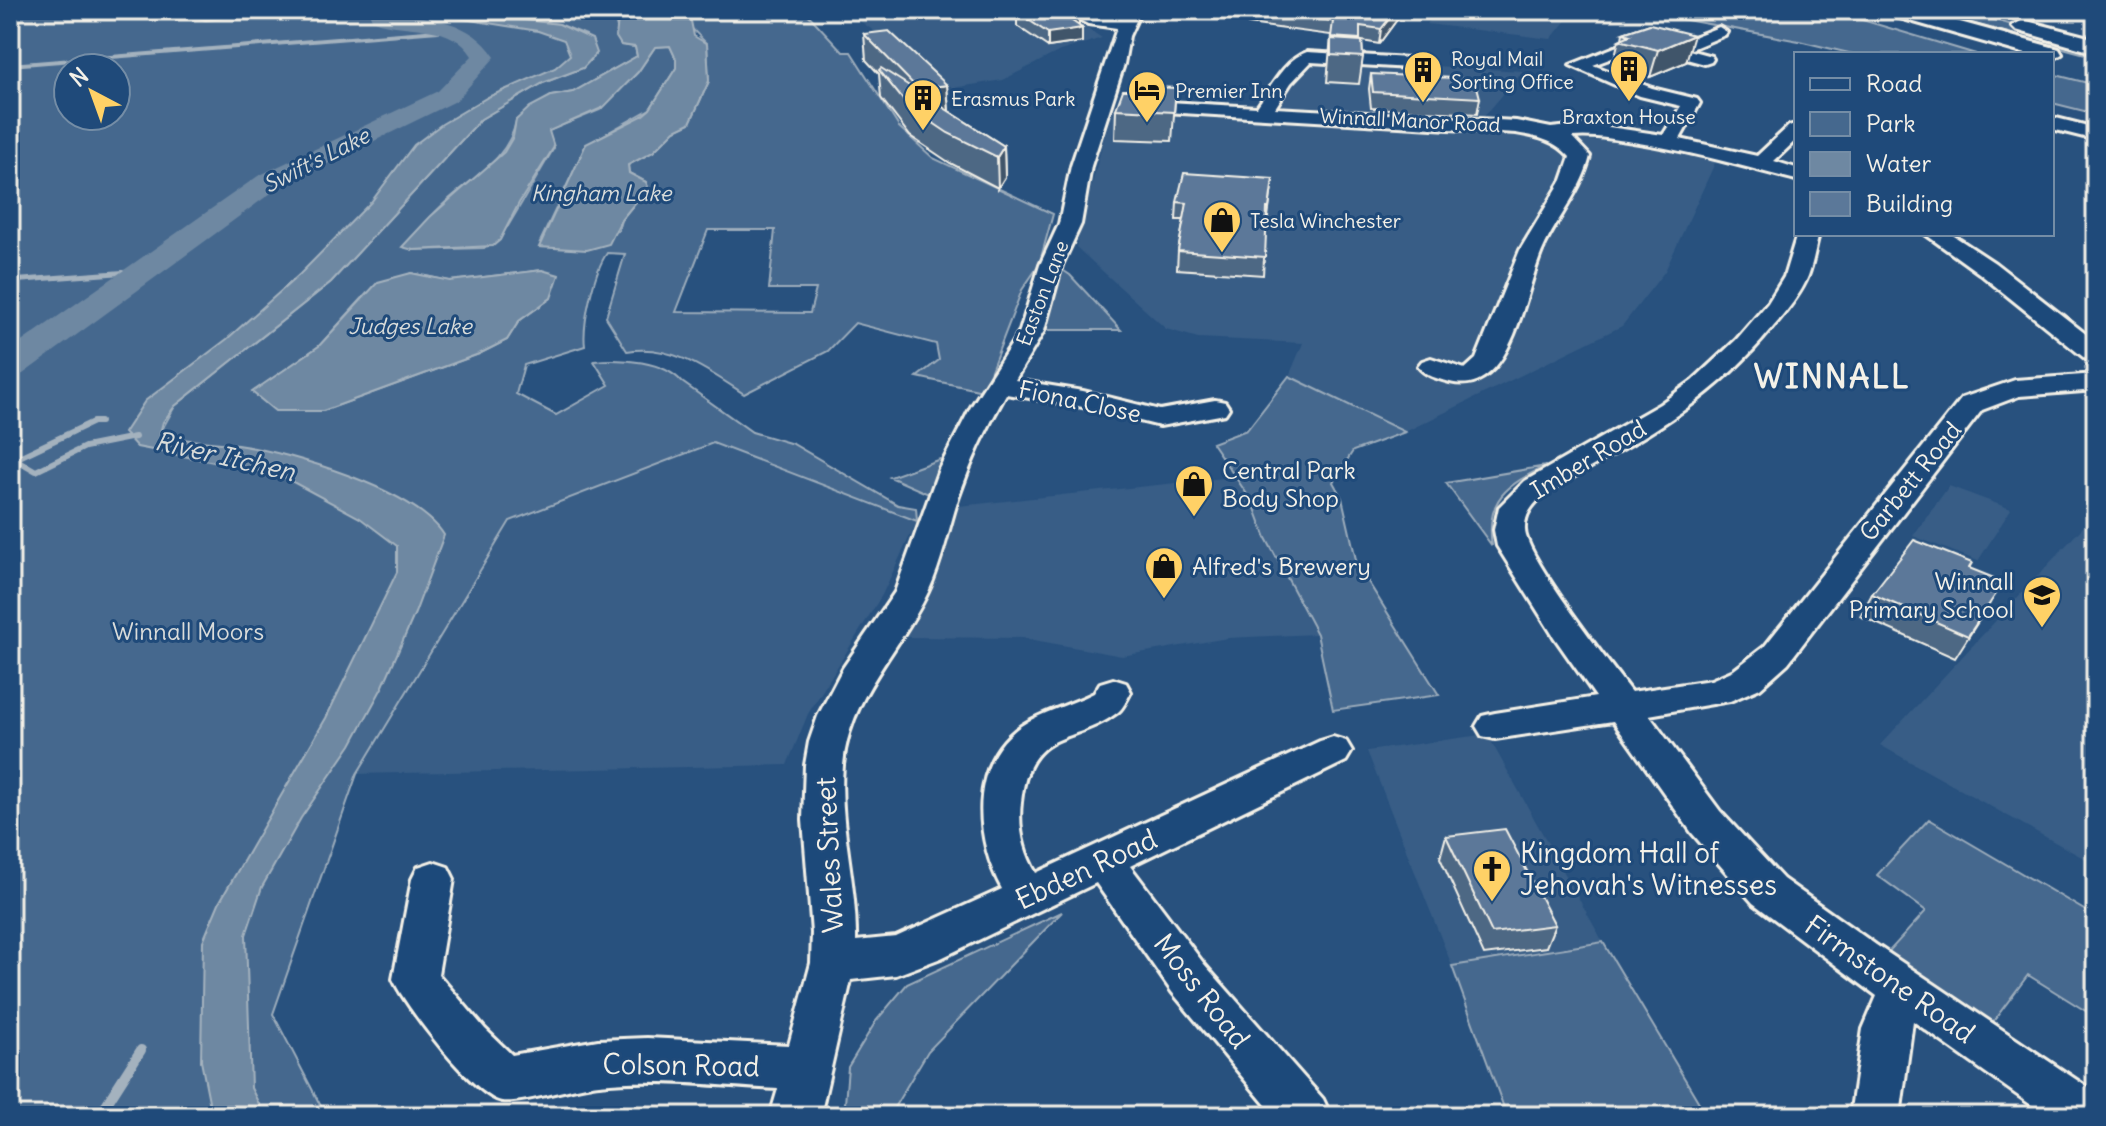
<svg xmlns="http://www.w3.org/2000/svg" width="2106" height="1126" viewBox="0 0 2106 1126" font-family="Delius,sans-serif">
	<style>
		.built { fill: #375d86 }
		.green { fill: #45688e; stroke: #9cacbb; stroke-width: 2; fill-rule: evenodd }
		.water { fill: #6e88a2; stroke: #a4b2be; stroke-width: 2 }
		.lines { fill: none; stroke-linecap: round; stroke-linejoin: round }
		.stream-far3 { stroke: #a4b2be; stroke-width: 4 }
		.stream-far2 { stroke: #a4b2be; stroke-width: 5 }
		.stream-far1 { stroke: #a4b2be; stroke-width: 6 }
		.stream { stroke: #a4b2be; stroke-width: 10 }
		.river { fill: #6e88a2; fill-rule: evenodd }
		.minor-casing { stroke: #f4f1e8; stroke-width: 6 }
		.highway-casing { stroke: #f4f1e8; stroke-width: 6 }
		.minor { fill: #1f4a7a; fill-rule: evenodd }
		.highway { fill: #1f4a7a; fill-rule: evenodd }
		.wall { fill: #4e6784; stroke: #f4f1e8; stroke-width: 2 }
		.shaded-wall { fill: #40546b; stroke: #f4f1e8; stroke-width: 2 }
		.building { fill: #5b7899; stroke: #f4f1e8; stroke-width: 2 }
		.labels { text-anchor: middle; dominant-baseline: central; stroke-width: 6; stroke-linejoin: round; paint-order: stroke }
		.far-poi-label { font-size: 20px; fill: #f4f1e8; stroke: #1f4a7a; text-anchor: start }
		.far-street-label { font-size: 20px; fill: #f4f1e8; stroke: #1f4a7a }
		.far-water-label { font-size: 22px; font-style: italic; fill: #d9dcda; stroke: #1f4a7a }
		.street-label { font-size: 24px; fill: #f4f1e8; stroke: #1f4a7a }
		.poi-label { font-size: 24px; fill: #f4f1e8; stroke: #1f4a7a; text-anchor: start }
		.park-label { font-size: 24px; fill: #dadcda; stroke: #1f4a7a }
		.water-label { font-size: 26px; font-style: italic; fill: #d9dcda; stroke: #1f4a7a }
		.near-poi-label { font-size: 28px; fill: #f4f1e8; stroke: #1f4a7a; text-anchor: start }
		.near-street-label { font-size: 28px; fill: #f4f1e8; stroke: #1f4a7a }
		.district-label { font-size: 32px; font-weight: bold; letter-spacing: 2px; fill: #f4f1e8; stroke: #1f4a7a }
	</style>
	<rect width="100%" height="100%" fill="#28517e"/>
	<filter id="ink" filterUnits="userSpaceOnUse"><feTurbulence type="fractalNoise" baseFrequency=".0125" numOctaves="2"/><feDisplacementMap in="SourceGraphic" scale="16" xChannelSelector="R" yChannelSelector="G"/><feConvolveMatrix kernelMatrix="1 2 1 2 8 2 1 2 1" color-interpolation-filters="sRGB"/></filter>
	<g filter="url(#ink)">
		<path class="built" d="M904 10H1060L1102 38 1060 51 1003 80 953 88 853 16Z
			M1439 10H1520L1568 18 1551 39 1427 24Z
			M1311 59 1523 71 1482 119 1270 108Z
			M1114 108 1633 143 1672 149 1716 161 1665 271 1622 326 1405 432 1289 376 1303 343 1198 338 1166 329 1076 247 1103 141Z
			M713 442 917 521 882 595 808 714 787 765 357 774 510 521Z
			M1233 477 1253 503 1266 538 1317 634 1228 638 1122 656 1023 638 904 637 916 620 949 507Z
			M1949 486 2011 509 1978 561 1913 536Z
			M2096 513V865L1880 745Z
			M1487 734 1603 942 1452 966 1367 751Z"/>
		<path class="green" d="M10 10H432L570 34 573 66 520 87 422 159 152 415 158 445 240 446 188 441 160 433 175 406 331 282 481 119 543 83 583 68 586 35 559 24 438 10H804L843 52H851L899 127 933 158 1053 214 1039 265 1022 290 983 391 917 377 939 360 936 344 855 323 828 351 744 394C709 371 671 343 627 351L606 317 625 254 607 253C594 271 582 324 585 346L524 365 516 394 556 415 609 385 594 361C622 358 664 361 682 382L752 432 793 444 898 505 916 508 917 521 713 443 510 521 357 774 273 1014 326 1116H10ZM646 15H678C689 25 697 34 707 44L709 81 690 123 675 130 653 152 628 165 629 173 646 182 648 187 621 220 618 231 540 242 586 145 650 109 676 68V59L670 46 655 47 638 72 600 110 548 131 554 148 508 226 484 248 413 250C418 240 423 226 431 217 458 184 509 165 516 120L551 96 573 92 637 56 635 47 621 45 616 24ZM68 68H116V116H68ZM708 230H775L769 289H816L810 313 676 312ZM542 270 551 298 519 321 507 340 479 354 323 411 253 392 319 346 367 293 411 273 450 281Z
			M1633 10H1683L1726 16 1751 10H1829L1976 54H1853L1799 41Z
			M1923 10H1960L2096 49V57Z
			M2052 74 2096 85V114L2052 103Z
			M1061 269 1070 275 1121 330H1043Z
			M1289 376 1405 432 1353 451 1333 482 1342 498 1357 564 1439 695 1333 710 1317 634 1266 538 1253 503 1212 443 1247 430Z
			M946 457 933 496 890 477Z
			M1546 466C1507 485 1485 499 1492 546L1446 483Z
			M1929 819 2096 917V1005L2089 1013 2028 975 1983 1035 1880 961 1926 911 1877 875Z
			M1062 912 928 1051 889 1116H844L848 1067 876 1021 907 984Z
			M1603 942 1707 1116H1507L1452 966Z"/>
		<path class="water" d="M408 10H438L559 24 592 39 597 53 583 68 543 83 481 119 331 282 175 406 163 422 160 433 169 437C191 441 214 442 237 445 289 452 416 490 444 535L415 613 383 686 351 745 301 818 262 887 246 935 251 1088 265 1116H212L201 1061 203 941 219 903 326 718 397 572V546L360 518 280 475 137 447 124 433 145 401 227 339 300 274 371 202 414 145 442 124 488 97 555 68 570 55 564 40 538 31Z
			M678 15 691 21 694 36 707 44 709 81 690 123 675 130 653 152 628 165 629 173 646 182 648 187 621 220 609 244 587 250 539 247 586 144 642 116 650 109 676 68V59L670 46 655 47 638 72 604 107 549 131 554 147 519 203 500 240 493 246 413 250 402 247 430 217 504 152 513 137 516 120 530 107 551 96 573 92 637 56 635 47 621 45 616 37 618 20 633 16Z
			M542 270 559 275 551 298 519 321 507 340 479 354 323 411H275L252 392 319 346 378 282 411 273 450 281Z"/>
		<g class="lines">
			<path class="stream-far3" d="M178 10 206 19 288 10
				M10 65 451 30"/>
			<path class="stream-far2" d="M10 281 143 271"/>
			<path class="stream-far1" d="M10 456 36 471 85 447 135 437
				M15 459 93 422H100"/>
			<path class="stream" d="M102 1116V1111L141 1050"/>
			<path class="river" d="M290 10H347C335 22 302 23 290 10Z
				M368 10H388L390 13C431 18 471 20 495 57L456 101 278 188 23 374 10 377V350L258 176 438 91 472 56C453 24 410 31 379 23L372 20Z"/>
			<defs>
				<path id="minor" d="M1060 10C1081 10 1100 17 1122 19L1127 10H1141L1129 36 1124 64 1091 166 1081 224 1062 265 1044 331 1015 380 1083 391 1160 410 1215 400 1225 402 1229 408 1225 414 1160 426 1083 407 1006 394C987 427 970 463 958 499 948 530 942 562 928 592 900 651 849 696 843 765 838 825 857 882 856 941L896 937 1002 889C975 840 968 763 1021 726 1043 711 1071 705 1094 693L1100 683 1113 679 1126 683 1131 692C1127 699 1123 708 1118 712 1073 746 1029 726 1021 802 1018 828 1023 851 1036 873L1320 741 1333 737 1346 741 1352 751 1346 761 1130 866 1204 964 1323 1099 1331 1116H1275L1172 992 1096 883 941 958 896 975 851 980 820 1116H770L778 1089C719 1086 658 1078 599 1084 577 1086 520 1104 502 1101 474 1096 405 1006 393 979L412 879 418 867 433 862 448 867 454 879 438 974 485 1029 512 1055 598 1040 647 1038 789 1045 811 963 812 933 803 820 805 765 809 742 818 716 843 668 895 592 939 469 971 407 1020 331 1040 265 1059 224 1071 166 1117 28 1088 24Z
					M1719 27 1727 32 1725 35 1689 50 1711 56 1713 59 1711 62 1705 64 1642 47 1593 65 1652 88 1697 99 1700 103 1680 139 1757 156 1789 126 1796 124V140L1774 161 1796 168V180C1741 166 1690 151 1633 142 1612 139 1593 135 1572 137L1590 156C1582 190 1557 218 1543 249 1524 290 1513 398 1450 382 1439 379 1425 376 1418 366L1422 361 1431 358 1465 369 1476 359 1520 250 1562 180 1570 157C1555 140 1538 137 1516 133L1132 110 1123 105 1132 100 1257 107C1270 89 1285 59 1307 52L1426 59 1434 64 1426 69 1311 62 1291 83 1275 108 1516 121 1551 128 1589 124 1663 135 1681 106 1640 96 1570 65 1635 39 1672 45Z
					M2052 117 2096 128V140L2052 129Z
					M1797 234H1819C1815 248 1813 263 1808 276 1801 294 1786 312 1773 327 1707 408 1634 442 1545 493 1534 504 1524 513 1525 530 1525 556 1611 665 1631 692L1711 680 1734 670 1764 647 1962 398 2015 380 2096 374V390L2019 396 1982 410 1788 663 1760 688 1730 701 1649 715 1720 811 1783 879 1876 945 2096 1093V1116H2047L1913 1021 1900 1116H1850L1863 1029 1877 996 1753 903 1692 833 1613 721 1495 739 1482 736 1476 726 1482 716 1495 713 1596 697 1554 637 1497 546 1494 530 1499 507 1525 481 1660 404 1692 381 1736 340 1768 303 1784 277Z
					M1925 234H1951L1995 263 2096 342V363L2087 360 1979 273Z"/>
				<path id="highway" d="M1883 10H1916L2059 49 2062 54 2052 60V54H2026L1886 14Z
					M2023 20 2096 39V53L2016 30 2012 26Z"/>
			</defs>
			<use href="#minor" class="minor-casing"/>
			<use href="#highway" class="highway-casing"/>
			<use href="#minor" class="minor"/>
			<use href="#highway" class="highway"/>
		</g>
		<path class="wall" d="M1003 10H1069L1079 16V26L1082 28V42L1048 47 1017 26V19Z
			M1249 10H1404L1379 44 1362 41 1363 57 1359 84 1327 82 1331 35 1248 24Z
			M1650 24 1686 62 1650 77 1612 67 1619 40 1622 39 1623 33Z
			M864 34 947 85 949 111 1004 146 1005 177 998 188 950 163 910 136 881 98 879 74 866 60Z
			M1371 74 1480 98 1477 114 1371 108 1369 89Z
			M1176 88 1172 141 1115 139 1116 109Z
			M1273 179 1267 225H1266L1263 275 1177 269 1178 251 1184 220H1176L1177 202Z
			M1970 568 1990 603 1955 658 1860 616 1872 594Z
			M1446 836 1555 925 1546 947 1484 955 1440 858Z"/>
		<path class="shaded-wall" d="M858 10H879L858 13Z
			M1396 10H1404L1379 44 1381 29Z
			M1079 16V29L1082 28V42L1048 47V33L1068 18Z
			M1694 35 1686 62 1650 77 1658 50Z
			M947 85 949 114H920L918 89Z
			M1004 146 1005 177 998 188 997 157Z"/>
		<path class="building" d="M1023 10H1069L1079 16 1068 18 1082 28 1048 33 1017 12 1024 11Z
			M1249 10H1396L1381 29 1360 26V39L1331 37 1333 21Z
			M1650 24 1694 35 1658 50 1619 40 1630 35 1623 33Z
			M889 31 947 85 918 89 864 34Z
			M1331 39 1362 41 1363 57 1331 55Z
			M881 68 1004 146 997 157 948 133 908 106 879 70Z
			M1371 74 1475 79 1480 98 1373 92Z
			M1134 86 1176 88 1174 112 1116 109 1123 90H1134Z
			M1184 173 1273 179 1269 208H1267L1265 257 1178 251 1187 203 1177 202Z
			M1914 540 1972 563 1969 568 2004 582 1968 636 1872 594Z
			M1505 829 1555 925 1492 933 1446 836Z"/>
	</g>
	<defs>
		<symbol id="building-pin" viewBox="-11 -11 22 30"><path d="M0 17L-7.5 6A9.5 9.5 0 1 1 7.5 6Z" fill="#ffd166" stroke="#1f4a7a"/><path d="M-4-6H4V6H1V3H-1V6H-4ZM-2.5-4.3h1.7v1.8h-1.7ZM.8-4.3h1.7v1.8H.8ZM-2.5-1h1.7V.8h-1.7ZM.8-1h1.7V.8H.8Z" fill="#111"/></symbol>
		<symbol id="hotel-pin" viewBox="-11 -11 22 30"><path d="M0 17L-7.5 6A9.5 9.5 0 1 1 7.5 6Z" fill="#ffd166" stroke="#1f4a7a"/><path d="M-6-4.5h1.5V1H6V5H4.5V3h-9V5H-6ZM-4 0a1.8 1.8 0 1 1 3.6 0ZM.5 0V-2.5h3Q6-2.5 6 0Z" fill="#111"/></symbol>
		<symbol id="shop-pin" viewBox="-11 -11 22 30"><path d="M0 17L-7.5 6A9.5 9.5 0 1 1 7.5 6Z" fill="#ffd166" stroke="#1f4a7a"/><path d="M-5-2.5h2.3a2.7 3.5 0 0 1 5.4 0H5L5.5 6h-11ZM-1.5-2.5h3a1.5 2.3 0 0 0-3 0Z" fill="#111"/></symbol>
		<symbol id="school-pin" viewBox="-11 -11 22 30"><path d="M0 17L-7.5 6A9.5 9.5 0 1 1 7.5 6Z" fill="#ffd166" stroke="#1f4a7a"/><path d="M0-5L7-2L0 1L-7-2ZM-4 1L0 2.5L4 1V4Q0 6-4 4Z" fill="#111"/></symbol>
		<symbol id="church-pin" viewBox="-11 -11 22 30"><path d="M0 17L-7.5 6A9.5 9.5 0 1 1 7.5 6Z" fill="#ffd166" stroke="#1f4a7a"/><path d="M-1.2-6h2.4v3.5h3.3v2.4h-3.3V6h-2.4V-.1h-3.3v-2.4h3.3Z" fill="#111"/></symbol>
	</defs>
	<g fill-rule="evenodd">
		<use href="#building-pin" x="1607" y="47" width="44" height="60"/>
		<use href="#building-pin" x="1401" y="48" width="44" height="60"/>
		<use href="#hotel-pin" x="1125" y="68" width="44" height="60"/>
		<use href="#building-pin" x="901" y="76" width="44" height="60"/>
		<use href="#shop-pin" x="1200" y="198" width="44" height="60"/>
		<use href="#shop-pin" x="1172" y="462" width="44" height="60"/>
		<use href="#shop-pin" x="1142" y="544" width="44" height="60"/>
		<use href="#school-pin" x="2020" y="573" width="44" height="60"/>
		<use href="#church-pin" x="1470" y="847" width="44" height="60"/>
	</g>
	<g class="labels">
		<g class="far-poi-label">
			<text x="1451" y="58">Royal Mail<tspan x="1451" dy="23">Sorting Office</tspan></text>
			<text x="1175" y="90">Premier Inn</text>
			<text x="951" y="98">Erasmus Park</text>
			<text x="1629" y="116" text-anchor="middle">Braxton House</text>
			<text x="1250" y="220">Tesla Winchester</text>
		</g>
		<g class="far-street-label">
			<text transform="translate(1410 120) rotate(3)">Winnall Manor Road</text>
			<text transform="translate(1042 293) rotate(-69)">Easton Lane</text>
		</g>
		<g class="far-water-label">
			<text transform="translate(316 160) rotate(-27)">Swift's Lake</text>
			<text x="601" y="193">Kingham Lake</text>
			<text x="410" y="326">Judges Lake</text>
		</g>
		<g class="street-label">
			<text transform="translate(1080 401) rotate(12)">Fiona Close</text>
			<text transform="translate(1588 459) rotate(-31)">Imber Road</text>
			<text transform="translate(1910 481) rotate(-51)">Garbett Road</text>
		</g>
		<g class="poi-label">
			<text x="1222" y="470">Central Park<tspan x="1222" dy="28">Body Shop</tspan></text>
			<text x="1192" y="566">Alfred's Brewery</text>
			<text x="2014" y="581" text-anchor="end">Winnall<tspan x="2014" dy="28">Primary School</tspan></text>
		</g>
		<g class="park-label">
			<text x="188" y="631">Winnall Moors</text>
		</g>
		<g class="water-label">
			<text transform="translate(225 456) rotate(13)">River Itchen</text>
		</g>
		<g class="near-poi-label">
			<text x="1520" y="853">Kingdom Hall of<tspan x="1520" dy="32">Jehovah's Witnesses</tspan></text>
		</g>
		<g class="near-street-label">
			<text transform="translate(829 855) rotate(-93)">Wales Street</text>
			<text transform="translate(1086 869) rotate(-25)">Ebden Road</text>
			<text transform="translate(1890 979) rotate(35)">Firmstone Road</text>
			<text transform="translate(1202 991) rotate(52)">Moss Road</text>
			<text transform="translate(681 1065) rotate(1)">Colson Road</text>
		</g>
		<g class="district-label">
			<text x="1832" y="376">WINNALL</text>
		</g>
	</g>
	<rect width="2106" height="1126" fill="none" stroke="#1f4a7a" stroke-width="40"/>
	<rect x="20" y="20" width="2066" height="1086" fill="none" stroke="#f4f1e8" stroke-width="3" filter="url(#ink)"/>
	<rect x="1794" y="52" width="260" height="184" fill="#1f4a7a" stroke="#748da6" stroke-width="2"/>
	<rect x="1810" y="78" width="40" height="12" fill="#1f4a7a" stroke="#748da6" stroke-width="2"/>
	<text x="1866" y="92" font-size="24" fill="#f4f1e8">Road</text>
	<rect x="1810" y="112" width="40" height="24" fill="#45688e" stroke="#748da6" stroke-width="2"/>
	<text x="1866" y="132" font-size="24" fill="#f4f1e8">Park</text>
	<rect x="1810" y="152" width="40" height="24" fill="#6e88a2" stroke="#748da6" stroke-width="2"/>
	<text x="1866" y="172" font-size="24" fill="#f4f1e8">Water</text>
	<rect x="1810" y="192" width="40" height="24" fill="#5b7899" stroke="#748da6" stroke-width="2"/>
	<text x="1866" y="212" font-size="24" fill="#f4f1e8">Building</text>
	<g transform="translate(92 92) rotate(319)"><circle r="38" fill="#1f4a7a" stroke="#748da6" stroke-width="2"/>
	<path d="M0-6L14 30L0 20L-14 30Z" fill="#ffd166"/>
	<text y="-12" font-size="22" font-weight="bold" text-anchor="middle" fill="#f4f1e8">N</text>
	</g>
</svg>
